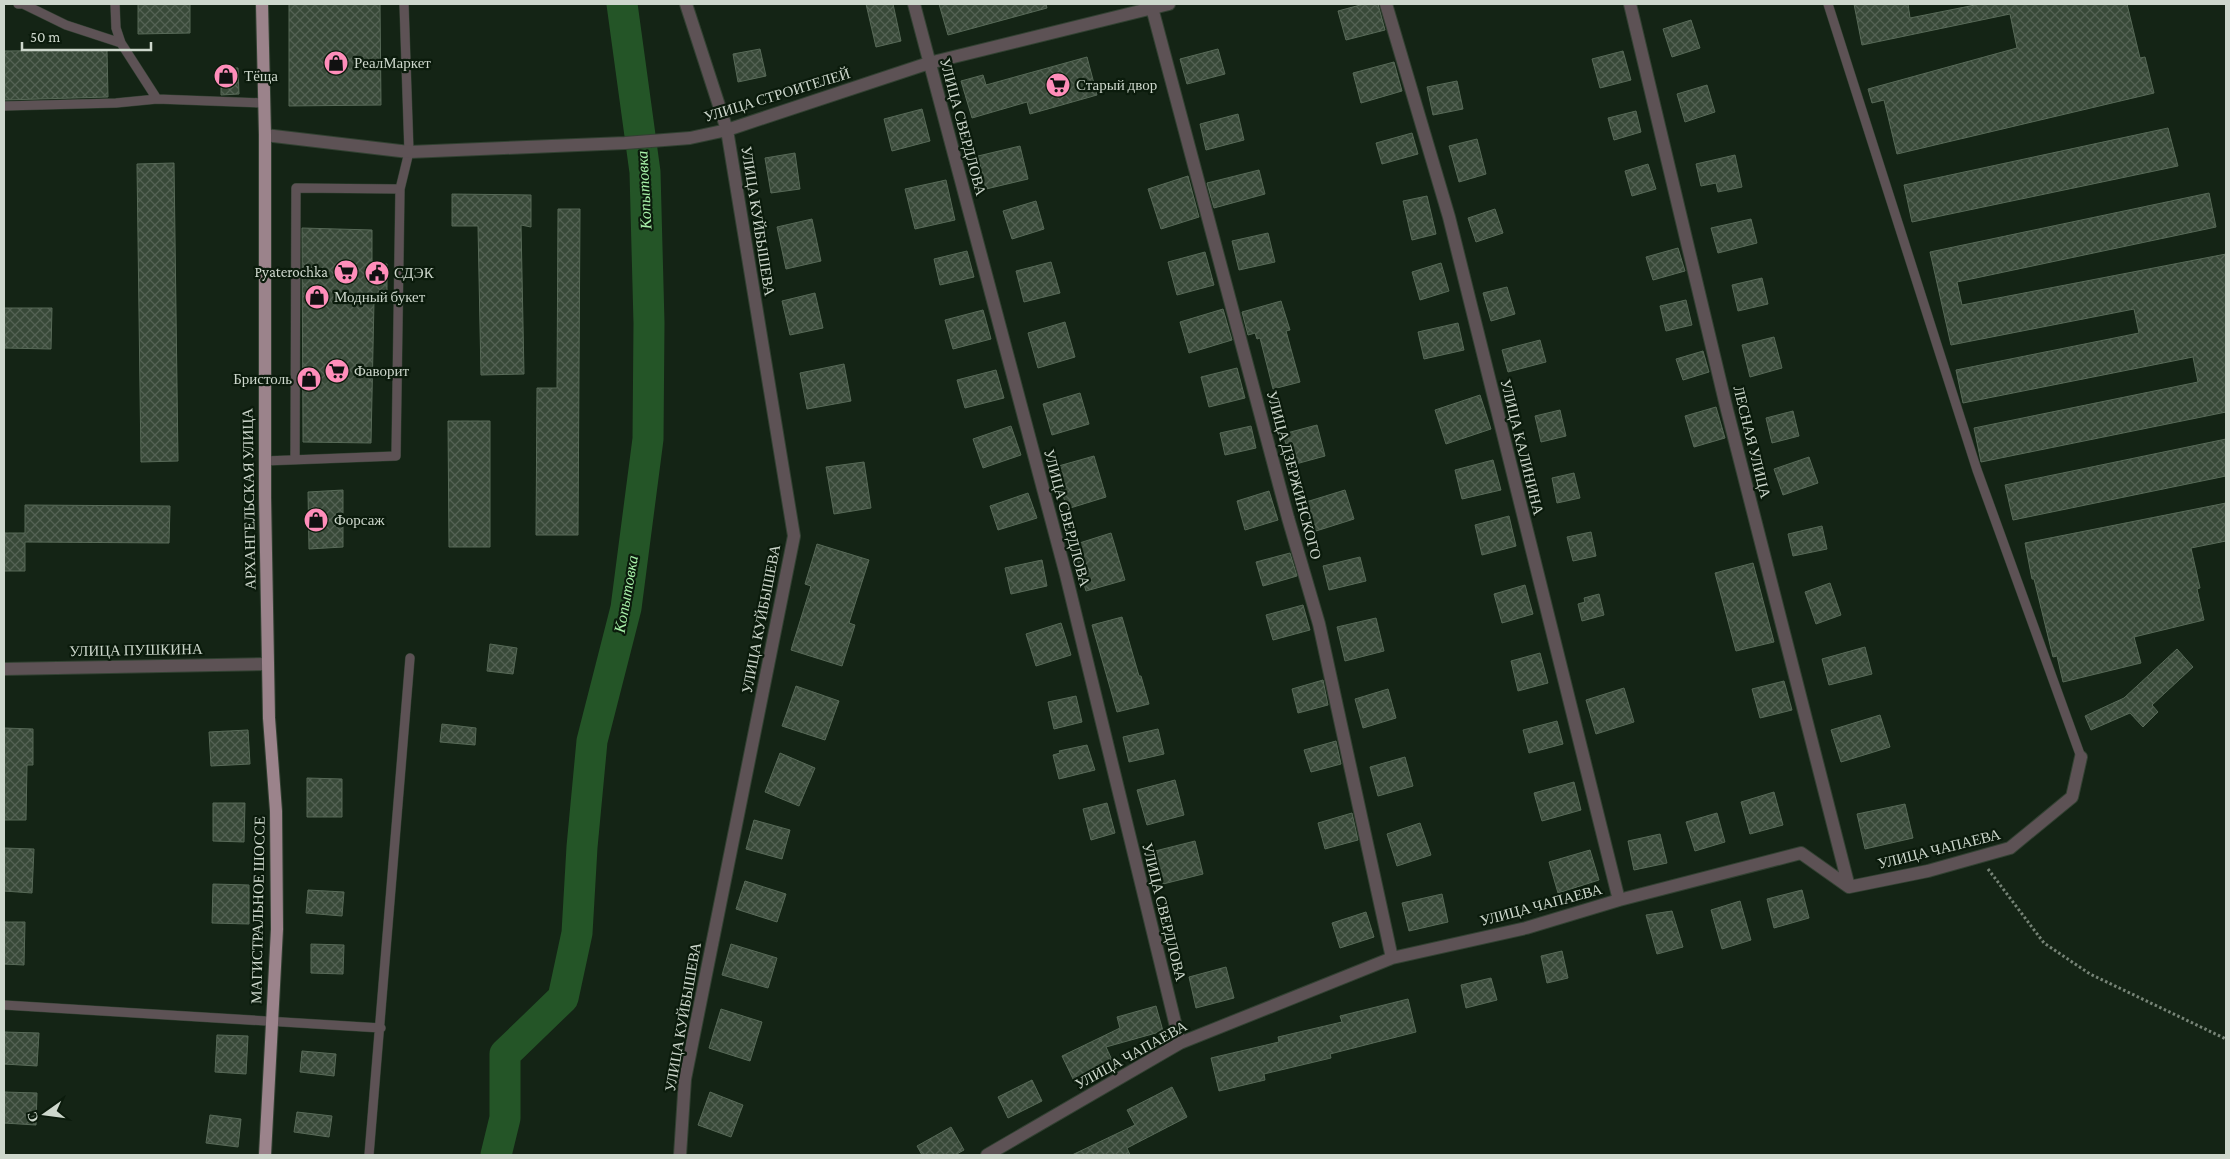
<svg xmlns="http://www.w3.org/2000/svg" width="2230" height="1159" viewBox="0 0 2230 1159" font-family="'Crimson Pro',serif">
	<style>
		.lines { fill: none; stroke-linecap: round; stroke-linejoin: round }
		.river { stroke: #245527; stroke-width: 31 }
		.building { fill: url(#building-cross-hatch); stroke: #576957 }
		.service-casing { stroke: #324132; stroke-width: 10 }
		.minor-casing { stroke: #324132; stroke-width: 14 }
		.primary-casing { stroke: #324132; stroke-width: 14 }
		.path { stroke: #778477; stroke-width: 3; stroke-dasharray: 2.5 2.5; stroke-linecap: butt }
		.service { stroke: #5d5255; stroke-width: 9 }
		.minor { stroke: #5d5255; stroke-width: 12 }
		.primary { stroke: #9b838b; stroke-width: 12 }
		.labels { text-anchor: middle; dominant-baseline: central; stroke-width: 4.5; stroke-linejoin: round; paint-order: stroke }
		.poi-label { font-size: 15px; fill: #cdd7cc; stroke: #0b1b0c; text-anchor: start }
		.street-label { font-size: 15px; fill: #cdd7cc; stroke: #0b1b0c }
		.water-label { font-size: 16px; font-style: italic; fill: #a8f1a9; stroke: #0b1b0c }
	</style>
	<defs>
		<pattern id="building-cross-hatch" width="8" height="8" patternUnits="userSpaceOnUse" patternTransform="scale(1.25)"><rect width="8" height="8" fill="#384938"/><path d="M0 0l8 8M0 8l8-8" fill="none" stroke="#546254"/></pattern>
	</defs>
	<rect width="100%" height="100%" fill="#142415"/>
	<g class="lines">
		<path class="river" d="M496 1155 505 1118V1054L563 998 577 933 582 847 592 741 626 608 648 439 649 323 645 172 622 4"/>
	</g>
	<path class="building" d="M138 4H190V33L138 34Z
		M289 4H380L381 105 289 106Z
		M866 4H893L901 41 876 47Z
		M939 4H1046L1047 8 948 35Z
		M1364 4H1378L1385 30 1346 40 1338 11Z
		M1854 4H1908L1910 18 1980 4H2127L2140 58 2145 57 2154 93 1897 154 1884 100 1872 103 1868 89 2017 48 2010 14 1862 45Z
		M1691 20 1700 48 1672 57 1663 29Z
		M760 49 766 76 738 82 733 54Z
		M1218 49 1225 74 1187 84 1180 59Z
		M107 50 108 97 4 100V51Z
		M1623 51 1631 80 1600 88 1592 59Z
		M1087 57 1097 95 1030 114 1027 102 972 118 961 81 983 75 986 85Z
		M1394 62 1402 91 1361 103 1353 73Z
		M221 68H238L239 94 221 95Z
		M1457 81 1463 109 1433 115 1427 87Z
		M1707 85 1715 112 1685 122 1677 94Z
		M922 109 930 141 892 151 884 119Z
		M1636 111 1641 132 1614 140 1608 118Z
		M1238 114 1244 140 1206 150 1200 124Z
		M2168 128 2178 166 1912 222 1904 185Z
		M1412 133 1418 154 1382 164 1376 143Z
		M1477 139 1486 174 1459 182 1449 146Z
		M1020 146 1028 179 986 189 978 156Z
		M795 153 800 189 771 193 765 158Z
		M1735 155 1742 187 1718 192 1716 183 1701 186 1696 164Z
		M174 163 178 461 141 462 137 164Z
		M1648 164 1656 189 1632 196 1625 171Z
		M1259 170 1265 194 1214 208 1207 183Z
		M1188 176 1199 217 1161 229 1148 189Z
		M946 180 955 220 915 229 905 189Z
		M2209 193 2216 227 1957 282 1962 305 2226 254V412L1981 462 1974 428 2198 382 2193 357 1963 403 1956 370 2139 333 2134 309 1951 345 1930 252Z
		M452 194 531 195V227L521 225 524 374 481 375 478 226H452Z
		M1427 196 1436 234 1412 240 1403 201Z
		M1036 201 1044 229 1012 239 1003 211Z
		M558 209H580L578 535H536L537 388H557Z
		M1495 209 1503 233 1476 242 1468 218Z
		M812 219 821 261 786 269 777 227Z
		M1751 219 1757 243 1718 253 1711 228Z
		M302 228 372 230V264H387V301H374L371 443 303 442Z
		M1268 233 1275 262 1239 270 1232 241Z
		M1678 248 1685 271 1653 280 1646 257Z
		M967 251 974 277 940 285 934 259Z
		M1205 252 1214 285 1177 295 1168 262Z
		M1051 262 1060 293 1024 302 1016 271Z
		M1441 263 1449 291 1420 300 1412 272Z
		M1762 278 1768 304 1738 311 1732 285Z
		M1507 287 1515 314 1491 321 1483 293Z
		M815 293 823 328 790 335 782 301Z
		M1686 300 1692 325 1666 331 1660 306Z
		M1281 301 1290 330 1286 331 1300 382 1273 389 1260 338 1257 339 1255 333 1248 335 1242 312Z
		M4 308H52L51 349 4 348Z
		M1223 309 1232 340 1189 353 1180 322Z
		M983 310 991 339 953 349 945 320Z
		M1065 322 1075 357 1038 368 1028 333Z
		M1458 323 1464 350 1424 359 1418 332Z
		M1774 337 1782 368 1750 377 1742 345Z
		M1540 340 1546 362 1508 372 1502 350Z
		M1703 351 1709 372 1683 380 1676 359Z
		M844 364 851 401 807 409 800 373Z
		M1237 368 1245 398 1209 407 1201 377Z
		M996 370 1004 398 965 408 957 380Z
		M1080 393 1089 424 1052 435 1043 404Z
		M1480 395 1491 429 1446 444 1435 410Z
		M1716 407 1725 438 1694 447 1685 416Z
		M1560 410 1566 436 1541 442 1535 416Z
		M1793 411 1799 436 1772 443 1766 418Z
		M448 421H490V547H449Z
		M1317 425 1325 456 1292 465 1283 434Z
		M1011 426 1021 455 983 468 973 439Z
		M1251 426 1256 448 1225 455 1220 433Z
		M2226 439V476L2013 520 2005 485Z
		M1094 456 1106 497 1067 509 1055 467Z
		M1809 457 1818 483 1783 495 1774 469Z
		M1493 460 1501 490 1462 499 1455 470Z
		M864 462 871 508 834 514 826 467Z
		M1574 473 1580 498 1557 503 1552 478Z
		M343 490V547L309 549 308 492Z
		M1345 490 1354 519 1316 531 1306 502Z
		M1269 491 1278 520 1245 530 1237 501Z
		M1028 493 1037 518 998 530 990 506Z
		M2226 503V541L2191 548 2200 588 2197 589 2204 620 2134 637 2141 663 2063 682 2057 656 2053 657 2034 579H2032L2025 543Z
		M25 505 170 506 169 543 25 542V571H4V533H25Z
		M1509 516 1516 546 1482 555 1475 525Z
		M1822 526 1827 549 1793 556 1788 534Z
		M1591 532 1596 556 1573 561 1567 537Z
		M1111 533 1125 580 1086 591 1073 545Z
		M817 544 869 560 849 623 855 625 842 666 791 650 811 586 805 584Z
		M1290 553 1297 576 1263 586 1256 562Z
		M1360 557 1366 581 1329 590 1323 566Z
		M1042 560 1047 586 1011 594 1005 568Z
		M1753 563 1774 642 1736 651 1715 573Z
		M1830 583 1841 615 1816 624 1805 592Z
		M1525 585 1533 614 1502 623 1494 594Z
		M1599 594 1604 615 1582 621 1578 604 1585 602 1584 598Z
		M1303 605 1310 630 1273 640 1266 615Z
		M1122 617 1139 676H1141L1149 704 1117 712 1092 625Z
		M1376 618 1384 651 1345 661 1337 627Z
		M1061 623 1071 655 1036 666 1026 634Z
		M490 644 517 648 513 674 487 671Z
		M1865 647 1872 674 1829 685 1822 659Z
		M2177 649 2193 667 2152 705 2158 712 2143 727 2130 713 2091 730 2085 716 2124 698Z
		M1540 653 1548 683 1518 691 1511 661Z
		M1323 680 1328 705 1298 713 1292 689Z
		M1784 681 1792 710 1760 718 1752 689Z
		M796 686 839 701 825 740 782 726Z
		M1624 688 1634 722 1596 734 1586 700Z
		M1388 689 1396 718 1363 728 1355 699Z
		M1076 696 1082 722 1054 729 1048 702Z
		M1880 715 1890 747 1841 762 1831 730Z
		M1557 721 1563 744 1529 753 1523 730Z
		M442 724 476 728 475 745 440 742Z
		M4 728 33 729V765H27L26 820H4Z
		M1158 729 1164 754 1129 762 1123 737Z
		M248 730 250 764 211 766 209 732Z
		M1336 741 1341 764 1311 772 1304 750Z
		M1087 745 1095 770 1059 779 1053 755 1060 753 1059 751Z
		M780 753 815 768 799 806 765 792Z
		M1405 757 1413 786 1378 796 1370 767Z
		M307 778 342 779V817H307Z
		M1175 780 1184 815 1147 825 1137 790Z
		M1574 782 1581 810 1542 821 1534 793Z
		M1774 792 1783 825 1750 834 1741 802Z
		M213 803H245L244 842 213 841Z
		M1107 803 1115 833 1091 840 1083 809Z
		M1905 804 1913 838 1865 849 1857 814Z
		M1352 813 1358 840 1325 849 1318 823Z
		M1717 813 1725 842 1695 851 1686 822Z
		M754 820 790 830 782 859 746 849Z
		M1420 823 1431 855 1397 866 1387 834Z
		M1660 834 1667 863 1634 870 1628 841Z
		M1195 841 1203 874 1163 884 1155 851Z
		M4 848 34 849 32 893 4 891Z
		M1590 850 1599 880 1558 893 1549 862Z
		M745 881 786 894 777 922 736 909Z
		M213 884 249 885V924L212 923Z
		M308 890 344 892 342 916 306 913Z
		M1802 890 1809 918 1774 928 1767 899Z
		M1442 894 1448 922 1409 931 1402 903Z
		M1740 901 1751 940 1722 949 1711 910Z
		M1672 911 1683 947 1657 954 1646 915Z
		M1366 912 1374 937 1340 948 1332 923Z
		M4 922H25L24 965 4 964Z
		M311 944 344 945 343 974 311 973Z
		M731 944 777 958 768 988 722 975Z
		M1562 951 1568 978 1547 983 1541 956Z
		M1226 967 1234 998 1196 1008 1189 977Z
		M1491 978 1497 1000 1466 1008 1461 985Z
		M1408 999 1416 1032 1330 1054 1331 1058 1264 1074 1265 1080 1219 1091 1211 1058 1279 1042 1278 1037 1342 1022 1340 1016Z
		M1156 1006 1163 1031 1106 1047 1113 1062 1074 1081 1062 1056 1120 1028 1117 1017Z
		M721 1009 762 1022 750 1061 709 1048Z
		M4 1032 39 1033 37 1066 4 1064Z
		M217 1035 248 1036 246 1074 215 1072Z
		M302 1051 336 1054 334 1076 300 1072Z
		M1032 1080 1042 1101 1008 1118 998 1097Z
		M1172 1087 1187 1117 1127 1148 1130 1155H1072L1135 1125 1127 1110Z
		M4 1092 37 1093 36 1125 4 1123Z
		M710 1092 743 1105 731 1137 698 1125Z
		M297 1112 332 1116 329 1137 294 1132Z
		M210 1115 241 1119 238 1147 206 1143Z
		M951 1127 964 1150 955 1155H922L917 1146Z"/>
	<g class="lines">
		<defs>
			<path id="service" d="M18 4H23L66 25 121 43
				M115 4 116 28 121 43 157 99
				M1828 4 1977 470 2081 757
				M4 106 116 103 157 99 264 103
				M295 459 296 188 400 189
				M264 461 396 456 400 189 409 152 404 4
				M4 1005 381 1028
				M369 1155 410 658"/>
			<path id="minor" d="M914 4 1066 575 1180 1043
				M1151 4 1288 518 1319 624 1392 958
				M1386 4 1449 217 1619 900
				M1630 4 1727 410 1849 887
				M265 135 409 152 625 143 690 138 727 130 929 63 1169 4
				M4 669 268 664
				M680 1155 685 1079 794 536 727 130 686 4
				M987 1155 1180 1043 1392 958 1526 928 1619 900 1801 853 1849 887 1928 871 2010 848 2072 797 2081 757"/>
			<path id="primary" d="M262 4 265 135V497L269 718 276 811 277 929 265 1155"/>
		</defs>
		<use href="#service" class="service-casing"/>
		<use href="#minor" class="minor-casing"/>
		<use href="#primary" class="primary-casing"/>
		<path class="path" d="M1988 869 2044 943 2090 974 2226 1039"/>
		<use href="#service" class="service"/>
		<use href="#minor" class="minor"/>
		<use href="#primary" class="primary"/>
	</g>
	<defs>
		<symbol id="shop-disc" viewBox="-11 -11 22 22"><circle r="9.5" fill="#ff8eba" stroke="#0b1b0c"/><path d="M-5-2.5h2.3a2.7 3.5 0 0 1 5.4 0H5L5.5 6h-11ZM-1.5-2.5h3a1.5 2.3 0 0 0-3 0Z" fill="#111"/></symbol>
		<symbol id="supermarket-disc" viewBox="-11 -11 22 22"><circle r="9.5" fill="#ff8eba" stroke="#0b1b0c"/><path d="M-6-5.5h2.5l.6 2H6L4.5 2H-2.5L-4.4-4H-6ZM-1.5 3.2a1.3 1.3 0 1 0 .1 0ZM3 3.2a1.3 1.3 0 1 0 .1 0Z" fill="#111"/></symbol>
		<symbol id="civic-disc" viewBox="-11 -11 22 22"><circle r="9.5" fill="#ff8eba" stroke="#0b1b0c"/><path d="M-.6-6.5H3V-4.5H.6V-3L4-1V1h2V6H-6V1h2V-1L-.6-3ZM-1.2 2.5V6h2.4V2.5Z" fill="#111"/></symbol>
	</defs>
	<g fill-rule="evenodd">
		<use href="#shop-disc" x="322" y="49" width="28" height="28"/>
		<use href="#shop-disc" x="212" y="62" width="28" height="28"/>
		<use href="#supermarket-disc" x="1044" y="71" width="28" height="28"/>
		<use href="#supermarket-disc" x="332" y="258" width="28" height="28"/>
		<use href="#civic-disc" x="363" y="259" width="28" height="28"/>
		<use href="#shop-disc" x="303" y="283" width="28" height="28"/>
		<use href="#supermarket-disc" x="323" y="357" width="28" height="28"/>
		<use href="#shop-disc" x="295" y="365" width="28" height="28"/>
		<use href="#shop-disc" x="302" y="506" width="28" height="28"/>
	</g>
	<g class="labels">
		<g class="poi-label">
			<text x="354" y="63">РеалМаркет</text>
			<text x="244" y="76">Тёща</text>
			<text x="1076" y="85">Старый двор</text>
			<text x="328" y="272" text-anchor="end">Pyaterochka</text>
			<text x="394" y="273">СДЭК</text>
			<text x="334" y="297">Модный букет</text>
			<text x="354" y="371">Фаворит</text>
			<text x="292" y="379" text-anchor="end">Бристоль</text>
			<text x="334" y="520">Форсаж</text>
		</g>
		<g class="street-label">
			<text transform="translate(777 95) rotate(-17)">УЛИЦА СТРОИТЕЛЕЙ</text>
			<text transform="translate(963 127) rotate(75)">УЛИЦА СВЕРДЛОВА</text>
			<text transform="translate(758 221) rotate(81)">УЛИЦА КУЙБЫШЕВА</text>
			<text transform="translate(1752 442) rotate(76)">ЛЕСНАЯ УЛИЦА</text>
			<text transform="translate(1522 447) rotate(76)">УЛИЦА КАЛИНИНА</text>
			<text transform="translate(1294 475) rotate(75)">УЛИЦА ДЗЕРЖИНСКОГО</text>
			<text transform="translate(249 499) rotate(-91)">АРХАНГЕЛЬСКАЯ УЛИЦА</text>
			<text transform="translate(1067 518) rotate(75)">УЛИЦА СВЕРДЛОВА</text>
			<text transform="translate(761 619) rotate(-79)">УЛИЦА КУЙБЫШЕВА</text>
			<text transform="translate(136 650) rotate(-1)">УЛИЦА ПУШКИНА</text>
			<text transform="translate(1939 849) rotate(-14)">УЛИЦА ЧАПАЕВА</text>
			<text transform="translate(1541 905) rotate(-15)">УЛИЦА ЧАПАЕВА</text>
			<text transform="translate(258 910) rotate(-89)">МАГИСТРАЛЬНОЕ ШОССЕ</text>
			<text transform="translate(1164 912) rotate(76)">УЛИЦА СВЕРДЛОВА</text>
			<text transform="translate(683 1017) rotate(-80)">УЛИЦА КУЙБЫШЕВА</text>
			<text transform="translate(1131 1055) rotate(-29)">УЛИЦА ЧАПАЕВА</text>
		</g>
		<g class="water-label">
			<text transform="translate(644 190) rotate(-93)">Копытовка</text>
			<text transform="translate(626 594) rotate(-80)">Копытовка</text>
		</g>
	</g>
	<rect width="2230" height="1159" fill="none" stroke="#cdd7cc" stroke-width="10"/>
	<g transform="translate(45 1114) rotate(256)" stroke="#0b1b0c" stroke-width="4" paint-order="stroke">
	<path d="M0-4L9 19L0 12L-9 19Z" fill="#cdd7cc"/>
	<text y="-8" font-size="14" font-weight="bold" text-anchor="middle" fill="#cdd7cc">С</text>
	</g>
	<path d="M22 42v8h129v-8" fill="none" stroke="#cdd7cc" stroke-width="2.5"/>
	<text x="30" y="42" font-size="15" fill="#cdd7cc" stroke="#0b1b0c" stroke-width="4" paint-order="stroke">50 m</text>
</svg>
